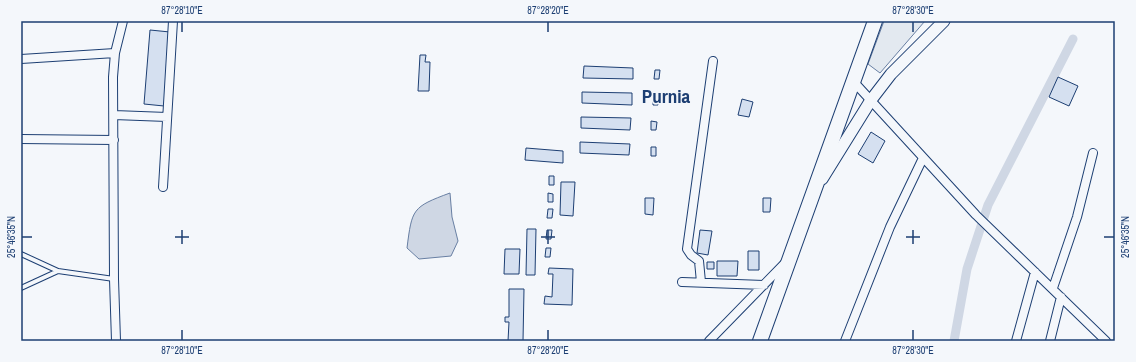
<svg xmlns="http://www.w3.org/2000/svg" width="1136" height="362" viewBox="0 0 1136 362" font-family="'Archivo Narrow',sans-serif">
	<style>
		.green { fill: #e3e9f0; stroke: #687fa3 }
		.water { fill: #cfd7e4; stroke: #687fa3 }
		.lines { fill: none; stroke-linecap: round; stroke-linejoin: round }
		.canal { stroke: #cfd7e4; stroke-width: 9 }
		.building { fill: #d5e0f0; stroke: #1d3f73 }
		.lane-casing { stroke: #1d3f73; stroke-width: 6 }
		.street-casing { stroke: #1d3f73; stroke-width: 10 }
		.secondary-casing { stroke: #1d3f73; stroke-width: 13 }
		.highway-casing { stroke: #1d3f73; stroke-width: 16 }
		.lane { stroke: #f4f7fb; stroke-width: 4 }
		.street { stroke: #f4f7fb; stroke-width: 8 }
		.secondary { stroke: #f4f7fb; stroke-width: 11 }
		.highway { stroke: #f4f7fb; stroke-width: 14 }
		.ticks { fill: none; stroke: #1d3f73; stroke-width: 1.5 }
		.labels { text-anchor: middle; dominant-baseline: central; stroke-width: 3; stroke-linejoin: round; paint-order: stroke }
		.town-label { font-size: 19px; font-weight: bold; fill: #1d3f73; stroke: #f4f7fb }
		.neatline { fill: none; stroke: #1d3f73; stroke-width: 1.5 }
		.ticks-label { font-size: 10px; text-anchor: middle; fill: #1d3f73 }
	</style>
	<rect width="100%" height="100%" fill="#f4f7fb"/>
	<path class="green" d="M884 21H925L880 73 868 64Z"/>
	<path class="water" d="M450 193 452 217 458 241 451 256 419 259 407 248C412 209 412 207 450 193Z"/>
	<g class="lines">
		<path class="canal" d="M954 341 967 269 988 205 1073 39"/>
	</g>
	<path class="building" d="M150 30 170 32 164 106 144 104Z
		M420 55H426L425 62H430L429 91H418Z
		M584 66 633 68V79L583 78Z
		M655 70H660L659 79H654Z
		M1058 77 1078 86 1069 106 1049 97Z
		M582 92 632 93V105L582 103Z
		M653 96H658V105H653Z
		M742 99 753 102 749 117 738 115Z
		M581 117 631 118 630 130 581 128Z
		M651 121 657 122 656 130H651Z
		M871 132 885 141 873 163 858 154Z
		M580 142 630 144 629 155 580 153Z
		M651 147H656V156H651Z
		M526 148 563 151V163L525 160Z
		M549 176H554V185H549Z
		M561 182H575L573 216 560 215Z
		M548 193 553 194V202H548Z
		M645 198H654L653 215 645 214Z
		M763 198H771L770 212H763Z
		M548 209H553L552 218H547Z
		M527 229H536L535 275H526Z
		M547 230H552L551 239H546Z
		M700 230 712 231 708 255 697 253Z
		M546 248H551L550 257H545Z
		M505 249H520L519 274H504Z
		M748 251H759V270H748Z
		M717 261H738L737 276H717Z
		M707 262H714V269H707Z
		M549 268 573 269 572 305 544 304 545 296 552 297 553 274H548Z
		M509 289H524L523 341H508L509 322H505V317H509Z"/>
	<g class="lines">
		<defs>
			<path id="lane" d="M21 254 58 271
				M21 288 58 271 114 279"/>
			<path id="street" d="M21 59 115 53
				M853 81 976 215 1106 341
				M114 115 167 117
				M21 139 114 140
				M163 187 173 21
				M682 282 764 285
				M701 282 699 261 691 255 687 249 713 61
				M1053 288 1077 217 1093 153
				M116 341 114 279 113 77 115 53 123 21
				M709 341 785 263
				M845 341 890 227 923 158
				M1016 341 1035 272
				M1050 341 1061 297"/>
			<path id="secondary" d="M822 179 871 100 891 74 944 21"/>
			<path id="highway" d="M760 341 875 21"/>
		</defs>
		<use href="#lane" class="lane-casing"/>
		<use href="#street" class="street-casing"/>
		<use href="#secondary" class="secondary-casing"/>
		<use href="#highway" class="highway-casing"/>
		<use href="#lane" class="lane"/>
		<use href="#street" class="street"/>
		<use href="#secondary" class="secondary"/>
		<use href="#highway" class="highway"/>
	</g>
	<path class="ticks" d="M182 22V32M548 22V32M913 22V32M182 230V244M548 230V244M913 230V244M22 237H32M175 237H189M541 237H555M906 237H920M1104 237H1114M182 330V340M548 330V340M913 330V340"/>
	<g class="labels">
		<g class="town-label">
			<text x="666" y="96">Purnia</text>
		</g>
	</g>
	<rect width="1136" height="362" fill="none" stroke="#f4f7fb" stroke-width="44"/>
	<rect x="22" y="22" width="1092" height="318" class="neatline"/>
	<g class="ticks-label">
		<text x="182" y="14">87°28'10"E</text>
		<text x="548" y="14">87°28'20"E</text>
		<text x="913" y="14">87°28'30"E</text>
		<text transform="translate(11 237) rotate(-90)" y="4">25°46'35"N</text>
		<text transform="translate(1125 237) rotate(-90)" y="4">25°46'35"N</text>
		<text x="182" y="354">87°28'10"E</text>
		<text x="548" y="354">87°28'20"E</text>
		<text x="913" y="354">87°28'30"E</text>
	</g>
</svg>
